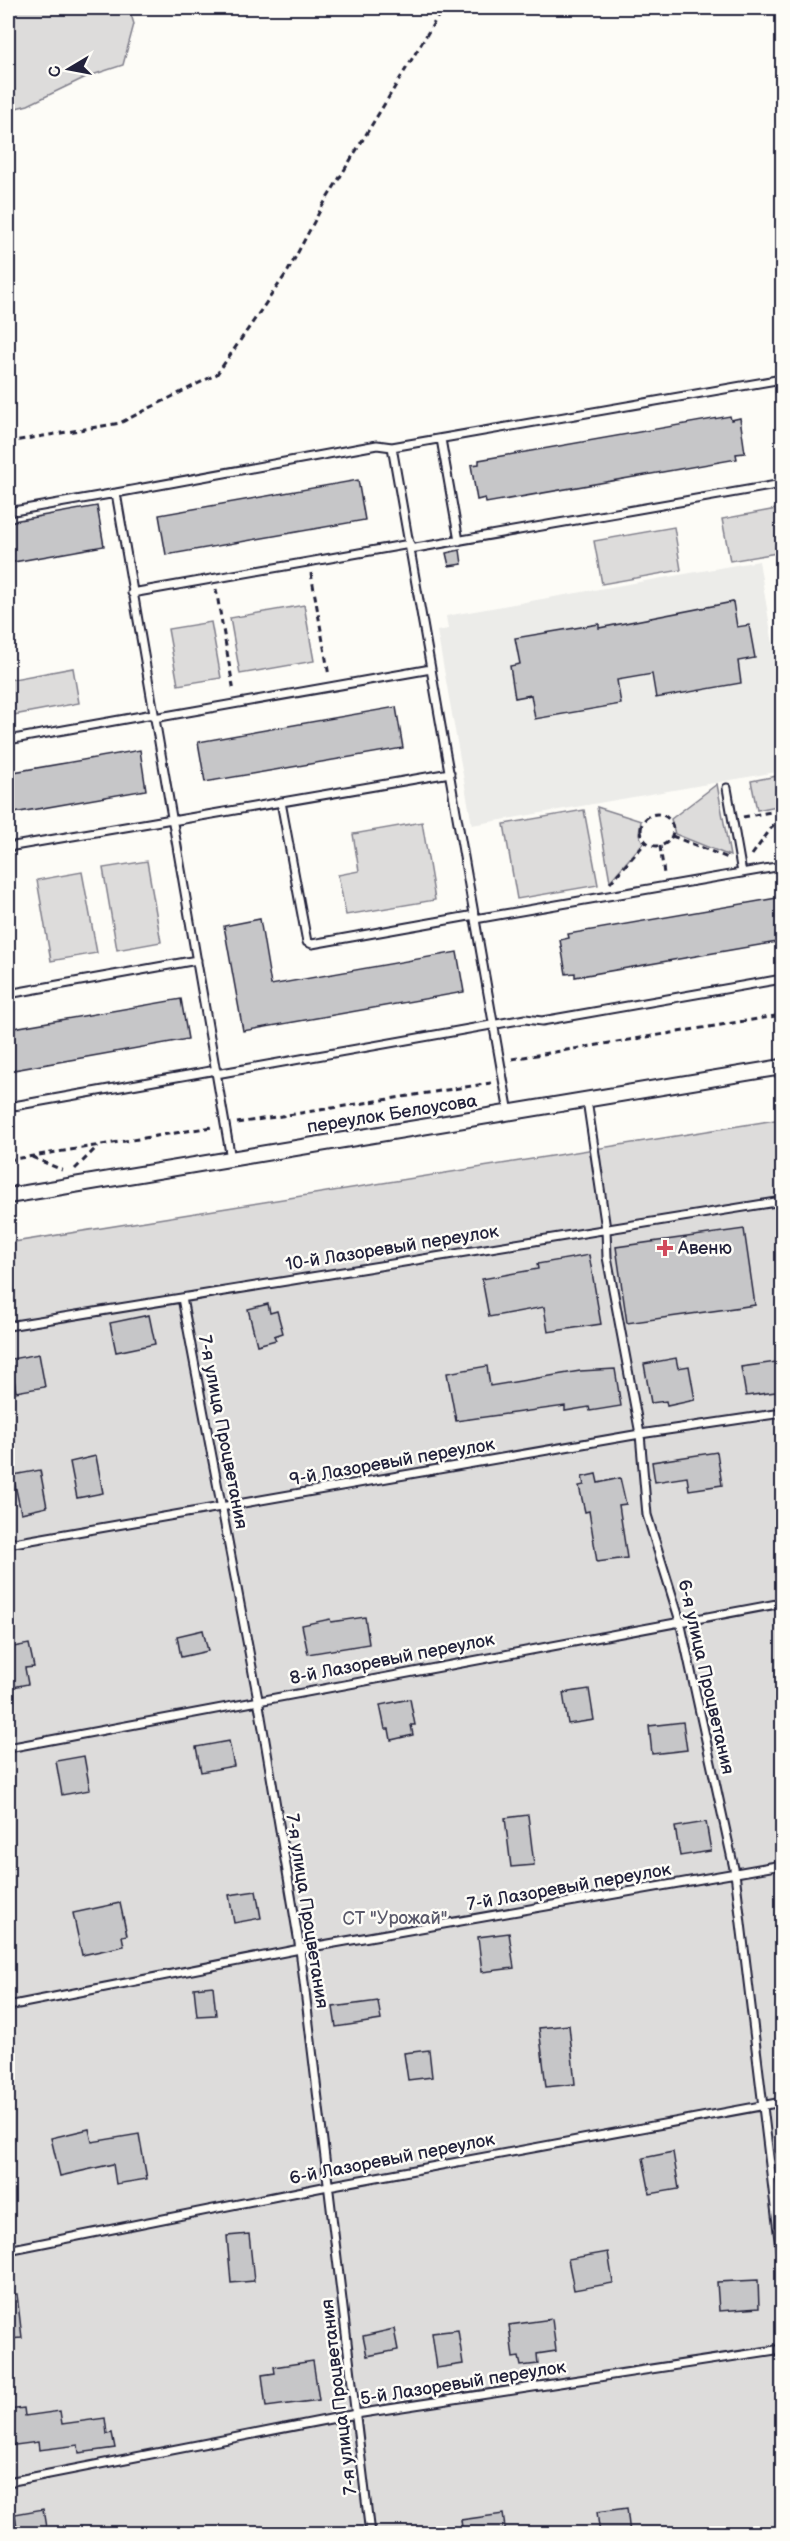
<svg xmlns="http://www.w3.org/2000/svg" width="790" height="2541" viewBox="0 0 790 2541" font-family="'Balsamiq Sans',sans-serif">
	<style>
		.built { fill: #ecece9 }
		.green { fill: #dddcdb; stroke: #807f8b; stroke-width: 1.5 }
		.building { fill: #c6c6c8; stroke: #22223b; stroke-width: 1.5 }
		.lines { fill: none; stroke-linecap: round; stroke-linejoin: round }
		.service-casing { stroke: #22223b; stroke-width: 11 }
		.minor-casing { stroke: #22223b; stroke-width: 18 }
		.path { stroke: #22223b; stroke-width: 3; stroke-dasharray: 6 4.5; stroke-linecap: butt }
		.service { stroke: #fdfcf7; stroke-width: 7 }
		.minor { stroke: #fdfcf7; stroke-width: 14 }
		.poi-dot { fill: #d1495b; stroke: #fdfcf7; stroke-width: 2 }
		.labels { text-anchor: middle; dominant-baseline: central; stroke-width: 5; stroke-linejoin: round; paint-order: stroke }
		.street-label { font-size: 18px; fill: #22223b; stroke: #fdfcf7 }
		.poi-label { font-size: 18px; fill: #22223b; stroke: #fdfcf7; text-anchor: start }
		.park-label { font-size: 18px; fill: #5a5a6b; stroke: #fdfcf7 }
	</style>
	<rect width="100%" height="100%" fill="#fdfcf7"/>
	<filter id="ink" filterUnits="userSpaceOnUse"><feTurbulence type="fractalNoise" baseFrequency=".0167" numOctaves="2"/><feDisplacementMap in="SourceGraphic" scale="12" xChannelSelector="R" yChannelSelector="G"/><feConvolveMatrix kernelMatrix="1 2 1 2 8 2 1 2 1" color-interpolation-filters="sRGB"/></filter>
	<g filter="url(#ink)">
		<path class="built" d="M759 561 782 698V771L472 825 437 631 448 629 446 616Z"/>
		<path class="green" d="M8 8H129L134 24 123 65 86 77 28 105 8 110Z
			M782 508V552L730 561 722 519Z
			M674 527 681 570 602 584 594 541Z
			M304 605 314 661 240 674 230 618Z
			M211 622 221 678 178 685 168 629Z
			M73 668 79 703 8 716V680Z
			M782 775V805L757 810 751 781Z
			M717 784 730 856 675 834 671 819Z
			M597 807 641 821 639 834 643 843 610 881Z
			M584 810 598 885 517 899 504 824Z
			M422 822 435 900 346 915 338 875 359 871 353 834Z
			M147 861 161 942 117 950 103 868Z
			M82 872 97 953 51 961 37 880Z
			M782 1119V2533L8 2534V1243Z"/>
		<path class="building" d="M730 416 731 420 740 418 745 453 736 454 737 459 486 503 485 498 477 500 471 465 479 464V460Z
			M358 480 365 520 166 555 159 515Z
			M97 506 104 546 8 563V522Z
			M460 550 462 564 449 566 446 553Z
			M733 602 737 627 749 625 755 658 738 661 741 683 656 698 652 674 617 680 621 704 535 719 531 695 515 698 510 666 520 664 515 638 599 624V628Z
			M396 707 403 748 205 782 198 742Z
			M140 750 146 790 8 814V773Z
			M783 897V941L575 977V973L566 974 560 940 569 938 568 934Z
			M260 919 271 985 457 952 464 992 243 1031 224 926Z
			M181 999 188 1039 8 1071V1029Z
			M744 1229 755 1305 627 1323 616 1247Z
			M589 1255 601 1324 548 1332 544 1307 489 1317 482 1279 538 1269 537 1264Z
			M268 1304 270 1313 277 1311 283 1333 274 1336 276 1340 257 1345 248 1309Z
			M149 1315 155 1344 116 1352 110 1323Z
			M39 1354 45 1387 16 1392 11 1359Z
			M676 1358 678 1368 689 1366 695 1400 667 1406 666 1401 651 1403 644 1364Z
			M783 1361V1391L746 1396 741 1367Z
			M487 1366 490 1386 580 1371 615 1369 621 1406 590 1411 589 1407 565 1411V1406L456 1421 447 1373Z
			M717 1452 722 1485 689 1490 687 1477 655 1482 652 1462Z
			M96 1456 103 1493 77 1498 70 1462Z
			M40 1470 47 1507 21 1513 13 1475Z
			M596 1474 598 1483 620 1478 626 1504 619 1505 627 1558 597 1562 589 1511 585 1512 579 1486 584 1485 582 1477Z
			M365 1617 369 1644 308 1654 302 1625 330 1619 331 1622Z
			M203 1630 208 1651 181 1657 177 1636Z
			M29 1644 34 1667 25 1668 28 1684 8 1688V1648Z
			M589 1689 594 1720 568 1724 563 1693Z
			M410 1699 415 1725H411L413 1735 391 1740 389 1729H385L380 1705Z
			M683 1722 687 1750 652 1754 649 1726Z
			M229 1741 234 1766 201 1772 196 1747Z
			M84 1756 90 1790 62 1795 56 1761Z
			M528 1815 534 1865 511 1867 505 1818Z
			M706 1822 711 1851 680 1856 675 1827Z
			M256 1891 261 1918 234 1923 229 1895Z
			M120 1903 127 1935 122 1936 124 1946 82 1955 73 1913Z
			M509 1933 514 1968 482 1972 478 1937Z
			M213 1986 216 2015 197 2016 194 1988Z
			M378 2001 381 2020 336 2027 333 2007Z
			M569 2025 575 2084 546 2087 539 2028Z
			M429 2050 432 2077 408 2080 404 2053Z
			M89 2129 92 2142 139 2134 147 2179 116 2184 113 2164 60 2176 51 2138Z
			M673 2152 679 2189 650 2194 643 2158Z
			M249 2234 254 2281 231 2283 227 2236Z
			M608 2252 613 2283 574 2290 568 2259Z
			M758 2280 759 2308 719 2311 717 2282Z
			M8 2294H17L22 2338 8 2339Z
			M552 2319 556 2351 537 2354 538 2364 521 2366 519 2357 513 2358 509 2325Z
			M394 2329 398 2350 367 2356 363 2336Z
			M458 2330 463 2364 437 2368 432 2333Z
			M313 2361 319 2400 266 2407 262 2375 275 2373 274 2367Z
			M24 2408 25 2416 60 2411 62 2424 105 2418 107 2434 112 2433 115 2448 79 2453 78 2445 39 2450 38 2442 8 2446V2410Z
			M627 2508 630 2534H600L597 2512Z
			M43 2509 47 2534H18L15 2514Z
			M503 2514 506 2534H463L461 2520Z"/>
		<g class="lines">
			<defs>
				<path id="service" d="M780 379 782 396
					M441 439 459 541
					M8 512 116 493
					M410 549 782 484
					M132 593 410 544
					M154 718 431 669
					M8 740 153 714
					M727 788 742 873
					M281 802 307 942 312 944 475 915
					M172 821 450 773
					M8 847 172 819
					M475 919 782 866
					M8 994 197 960
					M216 1074 525 1019 542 1021 782 979
					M587 1100 606 1229 607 1257 640 1434 647 1515 680 1621 735 1873 782 2265
					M8 1107 216 1070
					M509 1113 392 447 782 379
					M231 1159 116 493 377 445 392 447
					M182 1298 258 1699 300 1949 370 2534
					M8 1326 782 1201
					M8 1544 640 1434 782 1413
					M8 1748 782 1603
					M8 2006 300 1949 782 1865
					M8 2250 328 2186 782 2102
					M8 2482 356 2414 782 2349"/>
				<path id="minor" d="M8 1196 782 1067"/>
			</defs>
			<use href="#service" class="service-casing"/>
			<use href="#minor" class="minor-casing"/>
			<path class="path" d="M8 442 120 423 217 374 288 271 323 205 443 8
				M311 573 329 676
				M216 589 234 692
				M641 830a16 16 0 1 1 32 0a16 16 0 1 1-32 0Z
				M743 817 782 810
				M672 836 728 858
				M660 846 664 874
				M752 855 782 813
				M610 883 646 842
				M512 1059 782 1015
				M237 1123 491 1083
				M32 1157 62 1170
				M8 1160 212 1127
				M75 1169 98 1146"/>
			<use href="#service" class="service"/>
			<use href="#minor" class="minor"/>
		</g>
	</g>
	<path class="poi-dot" d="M662 1239h6v6h6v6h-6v6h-6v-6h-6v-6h6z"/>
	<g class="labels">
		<g class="street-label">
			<text transform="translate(392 1114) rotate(-9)">переулок Белоусова</text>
			<text transform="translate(392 1248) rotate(-9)">10-й Лазоревый переулок</text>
			<text transform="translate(223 1432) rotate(79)">7-я улица Процветания</text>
			<text transform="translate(392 1462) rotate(-10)">9-й Лазоревый переулок</text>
			<text transform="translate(392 1659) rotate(-11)">8-й Лазоревый переулок</text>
			<text transform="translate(706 1677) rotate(77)">6-я улица Процветания</text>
			<text transform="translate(569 1887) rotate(-10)">7-й Лазоревый переулок</text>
			<text transform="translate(307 1911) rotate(81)">7-я улица Процветания</text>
			<text transform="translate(392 2159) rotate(-11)">6-й Лазоревый переулок</text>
			<text transform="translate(463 2383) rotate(-9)">5-й Лазоревый переулок</text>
			<text transform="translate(339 2397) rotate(-97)">7-я улица Процветания</text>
		</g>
		<g class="poi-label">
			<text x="678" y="1248">Авеню</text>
		</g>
		<g class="park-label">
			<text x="395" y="1918">СТ "Урожай"</text>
		</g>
	</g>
	<rect width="790" height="2541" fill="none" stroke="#fdfcf7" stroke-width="30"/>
	<rect x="15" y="15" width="760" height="2511" fill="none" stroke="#22223b" stroke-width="2" filter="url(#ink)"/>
	<g transform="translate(69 69) rotate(260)" stroke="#fdfcf7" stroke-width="4.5" paint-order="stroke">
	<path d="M0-4.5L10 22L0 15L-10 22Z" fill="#22223b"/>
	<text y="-9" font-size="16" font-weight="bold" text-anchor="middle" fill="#22223b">С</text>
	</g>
</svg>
